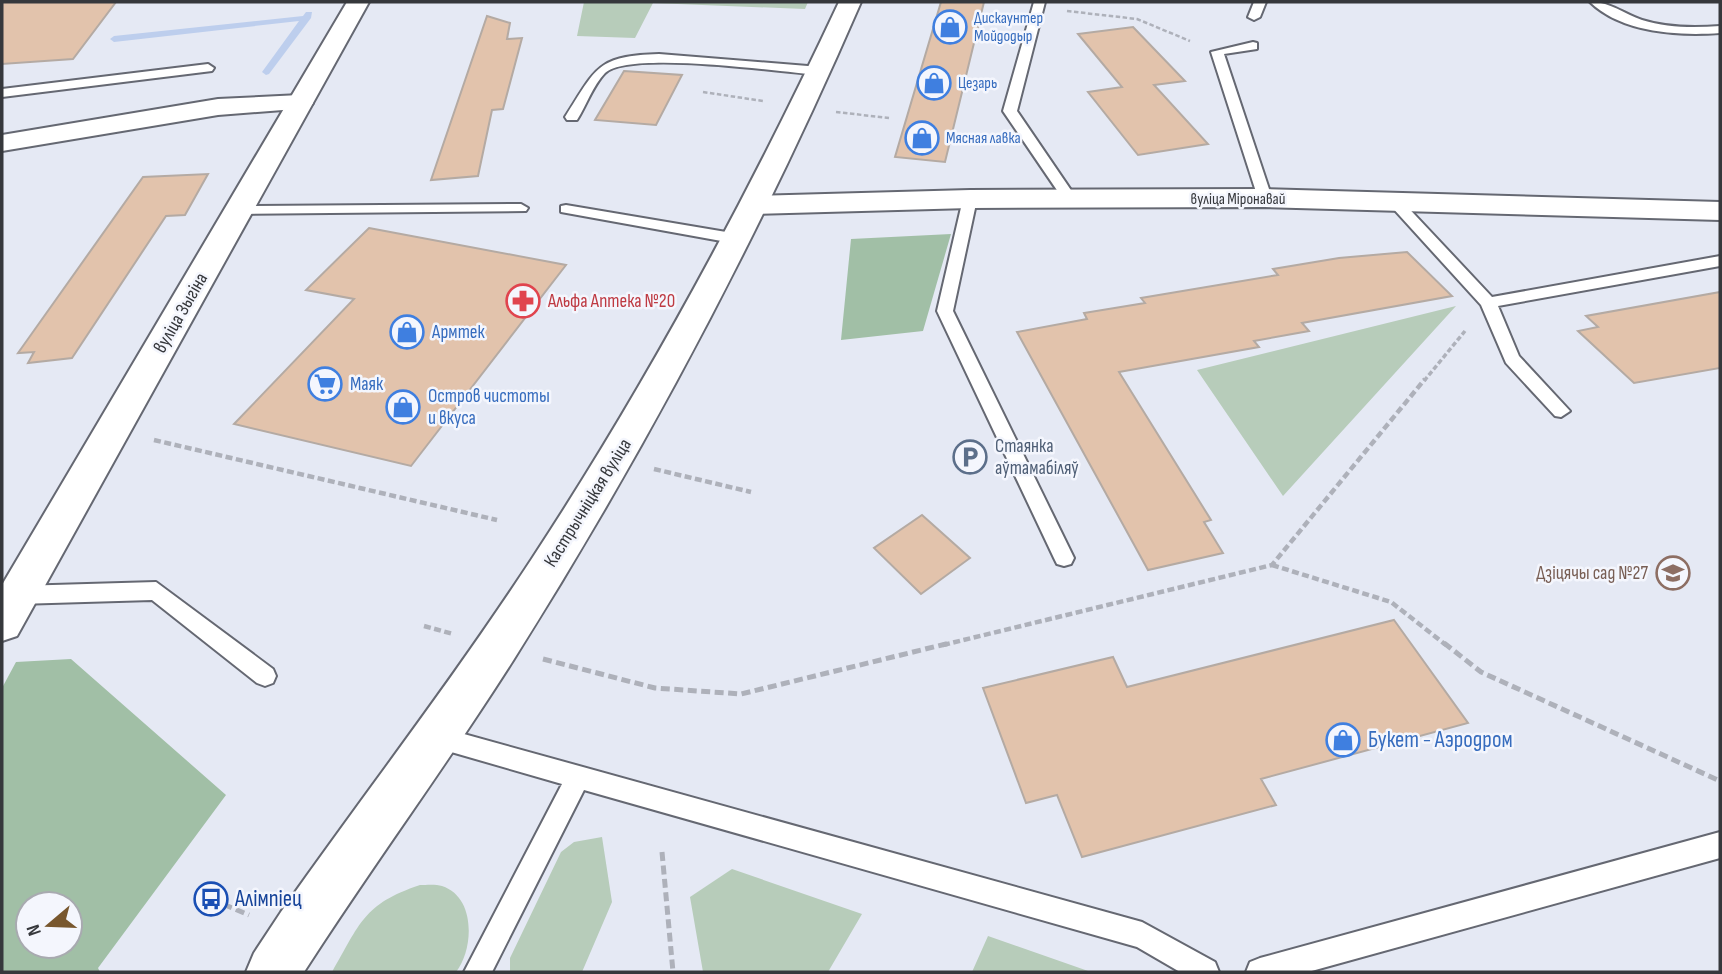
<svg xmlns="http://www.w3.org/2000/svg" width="1722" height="974" viewBox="0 0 1722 974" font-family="'Sofia Sans Condensed',sans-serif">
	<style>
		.green { fill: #b7ccba }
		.forest { fill: #a1bfa6; fill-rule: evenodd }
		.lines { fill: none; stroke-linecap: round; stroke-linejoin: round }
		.stream { fill: #bdceed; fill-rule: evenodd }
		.building { fill: #e2c3ac; stroke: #b4aaa3; stroke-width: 2 }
		.lane-casing { stroke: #656872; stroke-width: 4 }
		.street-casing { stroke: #656872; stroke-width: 4 }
		.secondary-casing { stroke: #656872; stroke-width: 4 }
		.path-far3 { stroke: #aeb1ba; stroke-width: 2.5; stroke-dasharray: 4.5 2.5; stroke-linecap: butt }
		.path-far2 { stroke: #aeb1ba; stroke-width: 3.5; stroke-dasharray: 5 2.5; stroke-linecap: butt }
		.path-far1 { stroke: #aeb1ba; stroke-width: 4.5; stroke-dasharray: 7 3.5; stroke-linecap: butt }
		.path { stroke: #aeb1ba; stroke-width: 5; stroke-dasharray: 9 4.5; stroke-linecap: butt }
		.lane { fill: #fff; fill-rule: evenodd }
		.street { fill: #fff; fill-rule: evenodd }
		.secondary { fill: #fff; fill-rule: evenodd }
		.labels { text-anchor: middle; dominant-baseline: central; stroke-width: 5; stroke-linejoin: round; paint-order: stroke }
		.far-shop-label { font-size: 16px; fill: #366cbe; stroke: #f4f6fd; text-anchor: start }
		.far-street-label { font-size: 16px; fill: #36383c; stroke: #f4f6fd }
		.health-label { font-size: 19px; fill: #be3a42; stroke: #f4f6fd; text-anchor: start }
		.street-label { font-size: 19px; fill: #36383c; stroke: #f4f6fd }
		.shop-label { font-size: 19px; fill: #366cbe; stroke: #f4f6fd; text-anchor: start }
		.service-label { font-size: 19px; fill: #4e5e75; stroke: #f4f6fd; text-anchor: start }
		.education-label { font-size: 19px; fill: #785e54; stroke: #f4f6fd; text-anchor: end }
		.near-shop-label { font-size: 23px; fill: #366cbe; stroke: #f4f6fd; text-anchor: start }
		.near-transit-label { font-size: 23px; fill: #164399; stroke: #f4f6fd; text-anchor: start }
	</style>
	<rect width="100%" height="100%" fill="#e5e9f4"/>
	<path class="green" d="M584 2H808L805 9 653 3 635 38 577 36Z
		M1456 306 1283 496 1197 370Z
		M602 837 612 902 582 972H510V958L561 852 574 842Z
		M732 869 862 914 828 972H703L690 897Z
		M420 885C426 885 436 884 442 886 476 897 474 949 456 972H332C360 924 363 904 420 885Z
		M988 936 1091 972H972Z"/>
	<path class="forest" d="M951 234 923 331 841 340 851 239Z
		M71 659 226 795 98 968 100 972H2V688L16 662ZM28 904H70V946H28Z"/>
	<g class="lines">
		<path class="stream" d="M306 12H312L311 18 269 74 266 75 262 72 299 21 114 42 110 39 114 36 303 16Z"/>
	</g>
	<path class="building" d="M2 2H116L73 59 2 64Z
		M941 2H984L945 162 895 157Z
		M487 16 510 23 507 39 522 38 503 109 492 110 478 176 431 180Z
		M1133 27 1185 81 1154 85 1208 144 1138 155 1088 92 1122 87 1078 34Z
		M624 71 682 75 656 125 595 120Z
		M208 174 185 215 166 216 72 358 28 363 34 352 18 353 143 177Z
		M369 228 566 265 411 466 234 424 354 299 306 290Z
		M1407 252 1452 296 1302 323 1309 331 1254 341 1259 347 1119 372 1211 520 1204 522 1223 553 1148 570 1017 332 1087 319 1084 313 1145 303 1141 298 1278 275 1273 269 1339 258Z
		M1720 292V368L1634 383 1578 331 1598 327 1586 316Z
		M922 515 970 558 921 594 874 548Z
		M1394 620 1468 723 1261 779 1276 805 1082 857 1057 795 1026 803 983 688 1113 657 1127 687Z"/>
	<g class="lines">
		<defs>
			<path id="lane" d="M1034 2H1045L1017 111 1077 199 1070 203 1065 202 1003 111Z
				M1254 2H1266L1260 17 1254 20 1248 17Z
				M1590 2C1609 1 1624 14 1642 20 1667 28 1694 28 1720 26V33C1679 36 1622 33 1590 2Z
				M1253 42 1257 43V49L1224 54 1272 198 1265 202 1258 198 1211 52Z
				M659 54 820 67 826 71 820 75C782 72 629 50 605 73 593 85 586 106 577 120H567L565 117C597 67 597 56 659 54Z
				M208 64 214 68 212 71 2 97V89Z
				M970 195 977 199 953 311 1074 558 1071 564 1064 566 1057 564 1054 558 937 311 963 199Z
				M1395 198 1400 199 1492 297 1720 256V266L1498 306 1519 356 1570 411 1561 417 1555 416 1506 363 1481 305 1390 205V199Z
				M521 204 528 208 526 211 241 214 234 210 241 206Z
				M566 205 738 234 746 239 738 244 561 212V206Z
				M156 582 273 669 276 676 273 683 265 686 257 683 152 600 18 604 11 601 7 595 11 589 18 586Z
				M435 726 1142 922 1215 962 1219 972H1180L1137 947 584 790 492 972H464L562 784 427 745 423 737 427 729Z
				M1720 832V858L1308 972H1246L1250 962 1260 958Z"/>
			<path id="street" d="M300 95 309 98 313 103 309 108 218 115 2 151V135L218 99Z
				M1265 189 1720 202V220L1265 207 970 208 755 214 745 211 740 205 745 199 755 196 970 190Z"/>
			<path id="secondary" d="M347 2H369L17 636 2 641V585Z
				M839 2H861C762 230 647 448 514 659 447 765 372 866 304 972H246L254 953 281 912C365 793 454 678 533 557 649 380 749 194 839 2Z"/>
		</defs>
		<use href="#lane" class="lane-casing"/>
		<use href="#street" class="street-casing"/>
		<use href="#secondary" class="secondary-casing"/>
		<path class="path-far3" d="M1067 11 1137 19 1190 41
			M703 92 763 101
			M836 112 889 118"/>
		<path class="path-far2" d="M1424 381 1465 331"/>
		<path class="path-far1" d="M154 440 497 520
			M654 469 751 492
			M1272 565 1391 602 1446 645
			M424 626 453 634
			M943 645 1272 565 1425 379"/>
		<path class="path" d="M1444 643 1481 672 1720 781
			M543 659 655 688 741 694 950 643
			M662 852 673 972
			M211 899 249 915"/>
		<use href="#lane" class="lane"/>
		<use href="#street" class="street"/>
		<use href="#secondary" class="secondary"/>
	</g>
	<defs>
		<symbol id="shop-ring" viewBox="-11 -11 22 22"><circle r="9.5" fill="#f4f6fd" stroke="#3f7fe0" stroke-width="1.5"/><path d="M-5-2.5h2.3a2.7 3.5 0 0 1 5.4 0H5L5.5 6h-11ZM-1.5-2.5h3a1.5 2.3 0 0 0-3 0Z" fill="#3f7fe0"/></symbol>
		<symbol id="pharmacy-ring" viewBox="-11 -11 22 22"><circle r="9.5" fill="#f4f6fd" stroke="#e0444e" stroke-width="1.5"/><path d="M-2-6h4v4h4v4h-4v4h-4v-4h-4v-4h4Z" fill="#e0444e"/></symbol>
		<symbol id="supermarket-ring" viewBox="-11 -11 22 22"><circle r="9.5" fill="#f4f6fd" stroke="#3f7fe0" stroke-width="1.5"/><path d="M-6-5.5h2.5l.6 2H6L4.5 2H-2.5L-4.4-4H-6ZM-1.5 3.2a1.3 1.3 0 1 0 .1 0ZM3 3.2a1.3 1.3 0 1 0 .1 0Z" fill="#3f7fe0"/></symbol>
		<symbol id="parking-ring" viewBox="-11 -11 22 22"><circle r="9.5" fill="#f4f6fd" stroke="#5c6f8a" stroke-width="1.5"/><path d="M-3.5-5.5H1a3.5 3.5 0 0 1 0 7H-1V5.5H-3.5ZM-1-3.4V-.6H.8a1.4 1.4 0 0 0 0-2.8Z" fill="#5c6f8a"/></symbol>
		<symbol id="school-ring" viewBox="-11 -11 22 22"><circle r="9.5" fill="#f4f6fd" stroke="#8d6e63" stroke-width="1.5"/><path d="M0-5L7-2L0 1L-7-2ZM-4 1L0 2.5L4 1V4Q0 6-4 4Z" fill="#8d6e63"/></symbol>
		<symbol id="bus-ring" viewBox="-11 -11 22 22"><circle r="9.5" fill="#f4f6fd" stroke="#1a4fb4" stroke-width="1.5"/><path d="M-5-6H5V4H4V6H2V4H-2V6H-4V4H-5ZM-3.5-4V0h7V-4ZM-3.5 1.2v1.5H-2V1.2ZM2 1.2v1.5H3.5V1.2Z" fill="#1a4fb4"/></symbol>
	</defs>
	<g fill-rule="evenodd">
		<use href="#shop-ring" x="931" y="8" width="38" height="38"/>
		<use href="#shop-ring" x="915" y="64" width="38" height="38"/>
		<use href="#shop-ring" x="903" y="119" width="38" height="38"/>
		<use href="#pharmacy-ring" x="504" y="282" width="38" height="38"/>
		<use href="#shop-ring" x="388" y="313" width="38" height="38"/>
		<use href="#supermarket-ring" x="306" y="365" width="38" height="38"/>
		<use href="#shop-ring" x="384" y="388" width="38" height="38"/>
		<use href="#parking-ring" x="951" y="438" width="38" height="38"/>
		<use href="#school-ring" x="1654" y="554" width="38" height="38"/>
		<use href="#shop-ring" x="1324" y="721" width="38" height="38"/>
		<use href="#bus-ring" x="192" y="880" width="38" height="38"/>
	</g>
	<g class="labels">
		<g class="far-shop-label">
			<text x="974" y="18">Дискаунтер<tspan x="974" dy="18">Мойдодыр</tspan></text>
			<text x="958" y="83">Цезарь</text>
			<text x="946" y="138">Мясная лавка</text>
		</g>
		<g class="far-street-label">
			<text x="1238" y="199">вуліца Міронавай</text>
		</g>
		<g class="health-label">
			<text x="548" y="301">Альфа Аптека №20</text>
		</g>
		<g class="street-label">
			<text transform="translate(181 313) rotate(-60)">вуліца Зыгіна</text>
			<text transform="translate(588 503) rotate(-58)">Кастрычніцкая вуліца</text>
		</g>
		<g class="shop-label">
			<text x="432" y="332">Армтек</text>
			<text x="350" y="384">Маяк</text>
			<text x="428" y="396">Остров чистоты<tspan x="428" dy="22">и вкуса</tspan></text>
		</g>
		<g class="service-label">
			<text x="995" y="446">Стаянка<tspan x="995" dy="22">аўтамабіляў</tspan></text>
		</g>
		<g class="education-label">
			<text x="1648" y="573">Дзіцячы сад №27</text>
		</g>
		<g class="near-shop-label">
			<text x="1368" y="740">Букет - Аэродром</text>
		</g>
		<g class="near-transit-label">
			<text x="235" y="899">Алімпіец</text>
		</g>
	</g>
	<rect width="1722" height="974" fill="none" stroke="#36383c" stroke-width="7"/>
	<g transform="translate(49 925) rotate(251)"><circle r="33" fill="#f4f6fd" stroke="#a8aab0" stroke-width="2"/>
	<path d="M0-5L12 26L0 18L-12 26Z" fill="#78572e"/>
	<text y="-10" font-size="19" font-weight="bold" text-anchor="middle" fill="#36383c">N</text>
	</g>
</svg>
